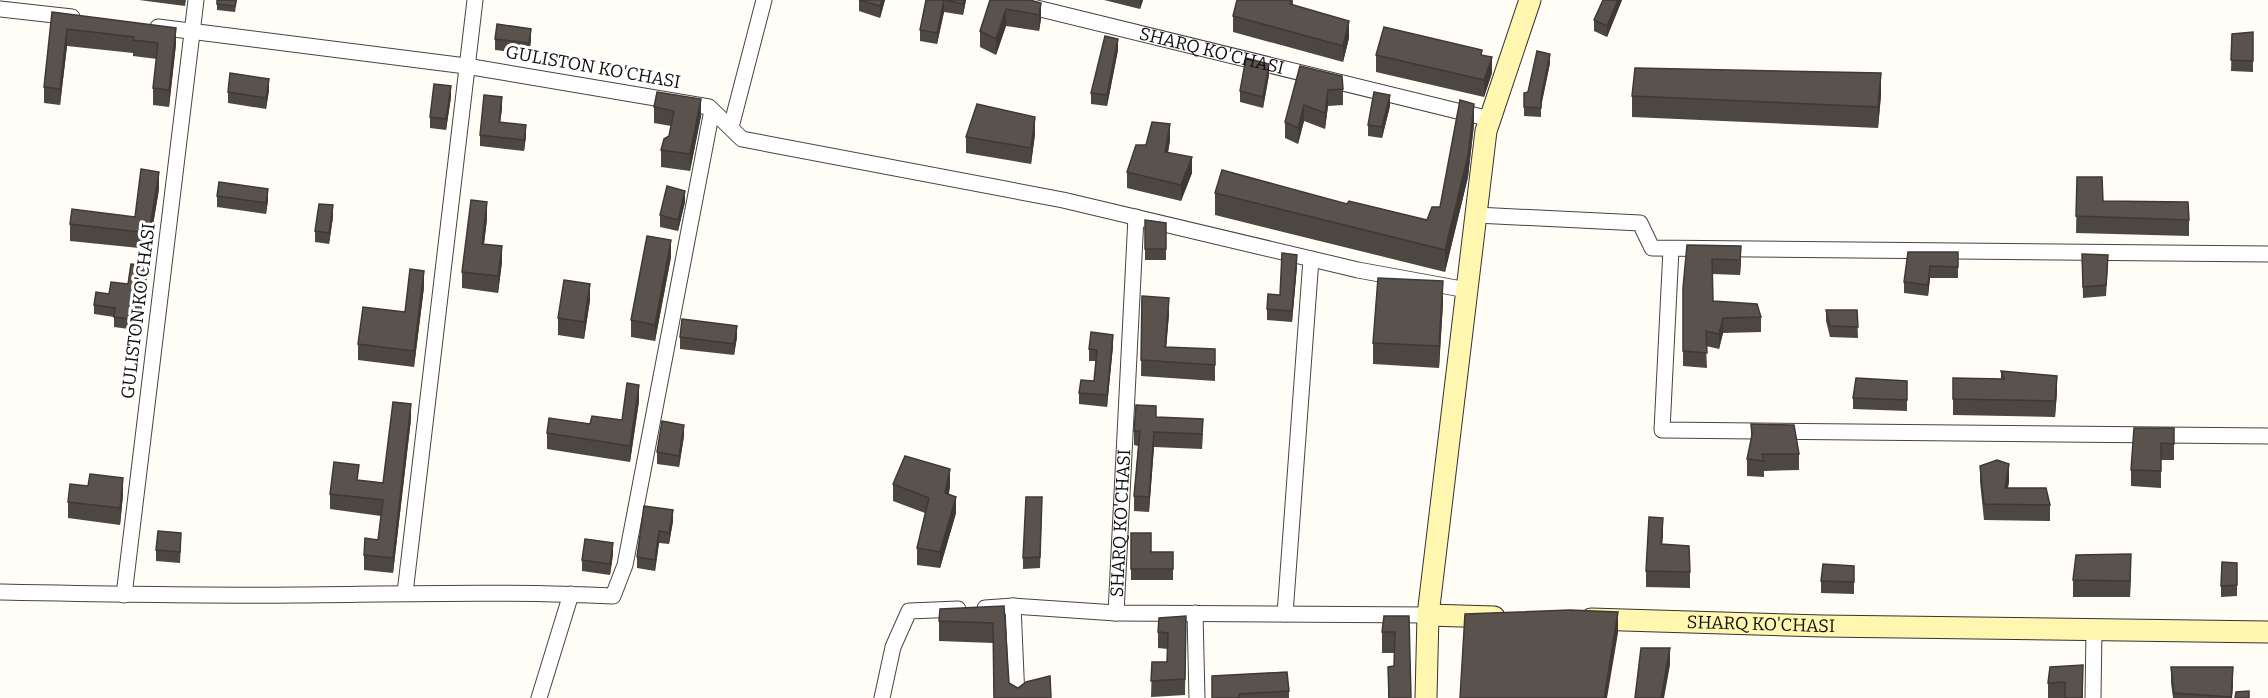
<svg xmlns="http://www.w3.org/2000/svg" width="2268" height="698" viewBox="0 0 2268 698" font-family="Bitter,serif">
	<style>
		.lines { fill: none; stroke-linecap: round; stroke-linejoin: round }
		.street-casing { stroke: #444; stroke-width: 17 }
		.secondary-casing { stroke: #333; stroke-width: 23 }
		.street { stroke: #fff; stroke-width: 15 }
		.secondary { stroke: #fff6b0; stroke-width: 21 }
		.wall { fill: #4d4742 }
		.shaded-wall { fill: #3f3936 }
		.building { fill: #5a524d; stroke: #3f3936; stroke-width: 1.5 }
		.labels { text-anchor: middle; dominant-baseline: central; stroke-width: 6; stroke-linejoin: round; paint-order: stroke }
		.street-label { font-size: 18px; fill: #111; stroke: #fff }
	</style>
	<rect width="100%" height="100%" fill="#fffdf5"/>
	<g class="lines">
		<defs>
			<g id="street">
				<path id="s1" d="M1004 0 1490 119"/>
				<path d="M0 9 72 17"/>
				<path d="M158 27 466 66 709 107 742 139 1063 200 1358 270 1467 290"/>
				<path d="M731 127 764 0"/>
				<path d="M1476 215 1640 223 1652 248 2268 254"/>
				<path d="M1671 249 1662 430 2268 436"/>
				<path d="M0 592C99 594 197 596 295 595 401 594 507 591 613 596L625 565 712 110"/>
				<path d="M405 593 475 0"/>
				<path d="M124 595 196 0"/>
				<path d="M1013 606 1017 698"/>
				<path d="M985 608 1013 606 1116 613 1428 615"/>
				<path id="s2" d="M1116 613 1136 217"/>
				<path d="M1195 613 1197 698"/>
				<path d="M1285 614 1311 259"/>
				<path d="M539 698 571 594"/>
				<path d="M882 698 893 647 909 611 958 609"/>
				<path d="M2093 698 2094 628"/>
			</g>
			<g id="secondary">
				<path d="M1428 615 1494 617"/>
				<path id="s3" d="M1591 619 1823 626 2268 632"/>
				<path d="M1426 698 1428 615 1486 131 1530 0"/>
			</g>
		</defs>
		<use href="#street" class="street-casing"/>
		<use href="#secondary" class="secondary-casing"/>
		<use href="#street" class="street"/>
		<use href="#secondary" class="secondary"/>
	</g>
	<path class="wall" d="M139 0H186L185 6Z
		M217 0H237L235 12 217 10Z
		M859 0H885L880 18 859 11Z
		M926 0H966L963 15 944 12 937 44 920 41V30Z
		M990 0H1030L1041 19 1039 31 1006 26 996 55 980 47V31Z
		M1104 0H1143L1140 9Z
		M1293 0V5L1349 38 1343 62 1233 32V16Z
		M1622 0 1607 37 1594 31V20Z
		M52 12 176 44 169 107 153 105V88L157 59 133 56V53L67 46 60 105 44 103V87Z
		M2253 32V72L2231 71 2232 34Z
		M495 39 531 40 529 54 495 50Z
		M1118 50 1107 106 1091 104V93Z
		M1376 55H1482L1492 73 1484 97 1376 72Z
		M1550 63 1541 106V117L1524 116V107L1528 92Z
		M1300 66 1343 89V105L1328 106 1325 129 1304 121 1298 144 1285 138V122Z
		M1269 75 1263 108 1240 102V91Z
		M269 90 266 109 228 103V92Z
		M1881 95 1878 128 1632 117V96Z
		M451 97 446 130 430 128V117Z
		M1390 106 1382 138 1368 136V125Z
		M654 107 701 116 690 171 661 167V150L669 136 671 126 654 123Z
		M502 108 500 122 526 136 524 151 480 146V135Z
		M1474 125 1468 177 1445 272 1215 215V193L1347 204 1427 220 1440 207Z
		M1035 134 1031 164 966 153V137Z
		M1170 140 1168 153 1192 173 1181 201 1127 188V172L1146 145Z
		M2077 177 2103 201 2189 220V236L2076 233Z
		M159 189 149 249 70 241V224L135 217Z
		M217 196 268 200 266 214 217 207Z
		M685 202 678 231 660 227V215Z
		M333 217 329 244 315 242V231Z
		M487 219 484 244 502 262 498 293 462 288V272Z
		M1145 220 1166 223V260H1145Z
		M1687 245 1741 261 1740 275 1712 274 1713 301 1761 317V332L1723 333 1719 349 1706 346 1707 368 1683 366V288Z
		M1908 252H1958V278H1930L1928 296 1904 293V282Z
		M2082 254 2108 266 2106 296 2083 298Z
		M671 257 655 341 631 337V320Z
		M1297 266 1292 322 1267 320V309L1280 295Z
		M147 276 140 320H137L136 330 114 327V317L94 314V305L109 294Z
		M424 287 414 367 358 360V344L405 312Z
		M1142 296 1169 314 1166 347 1215 349V381L1141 376Z
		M590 300 584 339 558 335V318Z
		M1443 303 1439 368 1373 364V343Z
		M1826 310H1857L1858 338 1830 337 1826 321Z
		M680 337H737L734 355 680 349Z
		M1113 346 1107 407 1079 404V393L1094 381 1096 361H1089V349Z
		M2001 371 2057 392 2055 417 1953 415V378L2001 379Z
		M1907 381V411L1853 409V398Z
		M639 401 630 462 547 449V433L590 424 622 420Z
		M1156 417 1203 434 1202 449 1154 447 1149 512 1134 511V496L1138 446 1134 445V431Z
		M411 419 393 573 364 570V555L378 540 381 516 330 509V494L359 480 383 483Z
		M1751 424 1799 454V470L1764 471V477L1747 476V459L1751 441Z
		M2174 428V460H2161V488L2131 486V470Z
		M684 436 679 467 657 464V452Z
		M1980 466 2009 481 2008 488 2050 505V521L1984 520 1980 482Z
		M893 484 950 486 949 494 956 513 940 568 917 565V548L925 513 893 501Z
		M88 486 123 495 120 525 68 518V502Z
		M644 506 673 521 669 544 659 543 655 571 637 568V557Z
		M1042 508 1040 568 1023 569V558Z
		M1131 533 1151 552H1173V580H1131Z
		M1663 534 1662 544 1690 572V588L1646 587V571Z
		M181 544 180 563 156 561V550Z
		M613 554 610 575 582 571V560Z
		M2237 563V596L2221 597V586Z
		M1854 566V594L1821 593V581Z
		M2131 571 2130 597H2073V580Z
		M1004 606 1009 683 1018 688 994 698 993 643 939 641V621Z
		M1186 616 1185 695 1151 697 1152 662H1167L1168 649 1158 648V632Z
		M1409 616 1411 698H1388V667L1394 666V653H1382V632Z
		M2050 667 2083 682V698H2048V683Z
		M2171 667 2233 683 2232 698H2173L2171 683Z
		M1212 676 1289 691V698H1212Z"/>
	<path class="shaded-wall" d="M882 0H885L880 18V6Z
		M944 0V12L937 44V33Z
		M964 0H966L963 15V4Z
		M1140 0H1143L1140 9Z
		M1618 0H1622L1607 37V26Z
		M1041 3V19L1039 31V15Z
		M1006 9V26L996 55V39Z
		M1349 21V38L1343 62V46Z
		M176 28V44L169 107V90Z
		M67 29V46L60 105V89Z
		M531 29V40L529 54V43Z
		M1118 39V50L1107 106V95Z
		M1550 54V63L1541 107V98Z
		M1492 57V73L1484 97V80Z
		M1269 64V75L1263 108V97Z
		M1881 73V95L1878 128V107Z
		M269 79V90L266 109V98Z
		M451 86V97L446 130V119Z
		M1328 90V106L1325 129V113Z
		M1390 95V106L1382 138V127Z
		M502 97V108L499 133V122Z
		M701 99V116L690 171V154Z
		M1474 104V125L1468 177 1445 272V250Z
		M1304 105V121L1298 144V128Z
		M1035 117V134L1031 164V148Z
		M1170 124V140L1165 169V152Z
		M526 125V136L524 151V140Z
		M1192 157V173L1181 201V185Z
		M159 172V189L149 249V233Z
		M268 189V200L266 214V203Z
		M685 191V202L678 231V220Z
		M487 202V219L482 260V244Z
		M333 205V217L329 244V233Z
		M671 240V257L655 341V325Z
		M502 246V262L498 293V276Z
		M1741 246V261L1740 275V260Z
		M1297 255V266L1292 322V311Z
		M147 266V276L140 320V311Z
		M1930 266V278L1928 296V285Z
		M424 271V287L414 367V351Z
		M1443 281V303L1439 368V346Z
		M590 284V300L584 339V322Z
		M1169 298V314L1165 363V347Z
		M1723 318V333L1719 349V334Z
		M737 326V337L734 355V344Z
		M1113 335V346L1107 407V395Z
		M2057 376V392L2055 417V401Z
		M639 385V401L630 462V446Z
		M411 404V419L393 573V558Z
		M684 425V436L679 467V456Z
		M1154 432V447L1149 512V497Z
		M2009 464V481L2005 505V488Z
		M950 469V486L945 509V493Z
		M123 478V495L120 525V508Z
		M956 497V513L940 568V552Z
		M673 510V521L669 544V533Z
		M1663 518V534L1661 560V544Z
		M659 531V543L655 571V560Z
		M613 543V554L610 575V564Z
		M2131 554V571L2130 597V581Z
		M1618 612V633L1607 698H1604Z
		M1670 648V665L1664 698H1661Z
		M2233 667V683L2232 698H2231Z"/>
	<path class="building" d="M217 0H236L235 6 217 4Z
		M859 0H882L880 6Z
		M926 0H964L963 4 944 0 937 33 920 30Z
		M990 0H1030L1041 3 1039 15 1006 9 996 39 980 31Z
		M1237 0H1291L1290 4 1349 21 1343 46 1233 16Z
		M1603 0H1618L1607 26 1594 20Z
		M52 12 176 28 169 90 153 88 158 43 133 40 134 37 67 29 60 89 44 87Z
		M497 24 531 29 529 43 495 39Z
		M1384 27 1482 50 1481 55 1492 57 1484 80 1376 55Z
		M2253 32V61L2231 60 2232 34Z
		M1105 36 1118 39 1107 95 1091 93Z
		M1537 51 1550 54 1541 98V108L1524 107V93L1528 92Z
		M1246 58 1269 64 1263 97 1240 91Z
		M1300 66 1342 76 1343 89 1328 90 1325 113 1304 105 1298 128 1285 122Z
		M1635 68 1881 73 1878 107 1632 96Z
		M230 73 269 79 266 98 228 92Z
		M434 84 451 86 446 119 430 117Z
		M657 92 701 99 690 154 661 150 664 139 669 136 674 111 654 107Z
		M1374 92 1390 95 1382 127 1368 125Z
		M484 95 502 97 499 122 526 125 524 140 480 135Z
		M1460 100 1474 104 1468 156 1445 250 1215 193 1222 170 1347 204 1349 201 1427 220 1432 207H1440Z
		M977 104 1035 117 1031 148 966 137Z
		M1152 122 1170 124 1165 152 1192 157 1181 185 1127 172 1136 145H1146Z
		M141 169 159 172 149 233 70 224 72 209 135 217Z
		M2077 177H2102L2103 201 2188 202 2189 220 2076 216Z
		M219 182 268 189 266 203 217 196Z
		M667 186 685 191 678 220 660 215Z
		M471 200 487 202 482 244 502 246 498 276 462 272Z
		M319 204 333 205 329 233 315 231Z
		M1145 220 1166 223V249H1145Z
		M647 236 671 240 655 325 631 320Z
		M1687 245 1741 246 1740 260 1712 259 1713 301 1757 304 1761 317 1723 318 1719 334 1706 331 1707 353 1683 351V288Z
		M1908 252H1958V267L1930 266 1928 285 1904 282Z
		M1282 253 1297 255 1292 311 1267 309 1268 294 1280 295Z
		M2082 254 2108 255 2106 285 2083 287Z
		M131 264 147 266 140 311H137L136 320 114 317 115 308 94 305 96 292 109 294 111 282 128 284Z
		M410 269 424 271 414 351 358 344 363 307 405 312Z
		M1378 278 1443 281 1439 346 1373 343Z
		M564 280 590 284 584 322 558 318Z
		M1142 296 1169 298 1165 347 1215 349V365L1141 360Z
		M1826 310H1857L1858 327 1830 326Z
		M682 319 737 326 734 344 680 337Z
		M1091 332 1113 335 1107 395 1079 393 1081 380 1094 381 1097 350 1089 349Z
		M2001 371 2057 376 2055 401 1953 399V378L2004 379Z
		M1856 378 1907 381V400L1853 398Z
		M627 383 639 385 630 446 547 433 549 418 590 424 592 416 622 420Z
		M393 402 411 404 393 558 364 555 365 538 378 540 383 500 330 494 334 462 359 465 357 480 383 483Z
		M1136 405 1156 406V417L1203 419 1202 434 1154 432 1149 497 1134 496 1140 431H1134Z
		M662 421 684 425 679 456 657 452Z
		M1751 424 1794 425 1799 454H1762L1764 461 1747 459 1752 435Z
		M2134 428H2174V444L2161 443V471L2131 470Z
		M905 456 950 469 945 493 956 497 940 552 917 548 929 498 893 484Z
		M1997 460 2009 464 2005 488H2046L2050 505 1984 504 1980 466Z
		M90 474 123 478 120 508 68 502 70 484 88 486Z
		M1026 497H1042L1040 557 1023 558Z
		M644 506 673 510 669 533 659 531 655 560 637 557Z
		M1649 517 1663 518 1661 544 1689 546 1690 572 1646 571Z
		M158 531 181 533 180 552 156 550Z
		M1131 533H1151V552H1173V569H1131Z
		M585 539 613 543 610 564 582 560Z
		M2131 554 2130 581 2073 580 2076 555Z
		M2222 562 2237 563V585L2221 586Z
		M1823 564 1854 566V582L1821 581Z
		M1004 606 1009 683 1018 688 1026 682 1050 676 1051 698H994L993 623 939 621 940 609Z
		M1570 610 1618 612 1604 698H1460L1465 614Z
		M1186 616 1185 679 1151 681 1152 662H1167L1168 633 1158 632 1159 618Z
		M1384 616H1409L1411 698H1389L1388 667 1394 666 1395 632H1382Z
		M1641 648H1670L1661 698H1635Z
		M2083 665 2082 698H2065V682L2048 683 2050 667Z
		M2171 667H2233L2231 697 2174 693Z
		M1287 672 1289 691 1239 694V698H1212V676Z
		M2249 691V698H2235L2236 692Z"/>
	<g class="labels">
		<g class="street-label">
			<text stroke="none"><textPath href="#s1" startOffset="214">SHARQ KO'CHASI</textPath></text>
			<text transform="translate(593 67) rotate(10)">GULISTON KO'CHASI</text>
			<text transform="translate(138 311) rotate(-83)">GULISTON KO'CHASI</text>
			<text stroke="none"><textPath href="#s2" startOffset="90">SHARQ KO'CHASI</textPath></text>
			<text stroke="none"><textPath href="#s3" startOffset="170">SHARQ KO'CHASI</textPath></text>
		</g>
	</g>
</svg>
